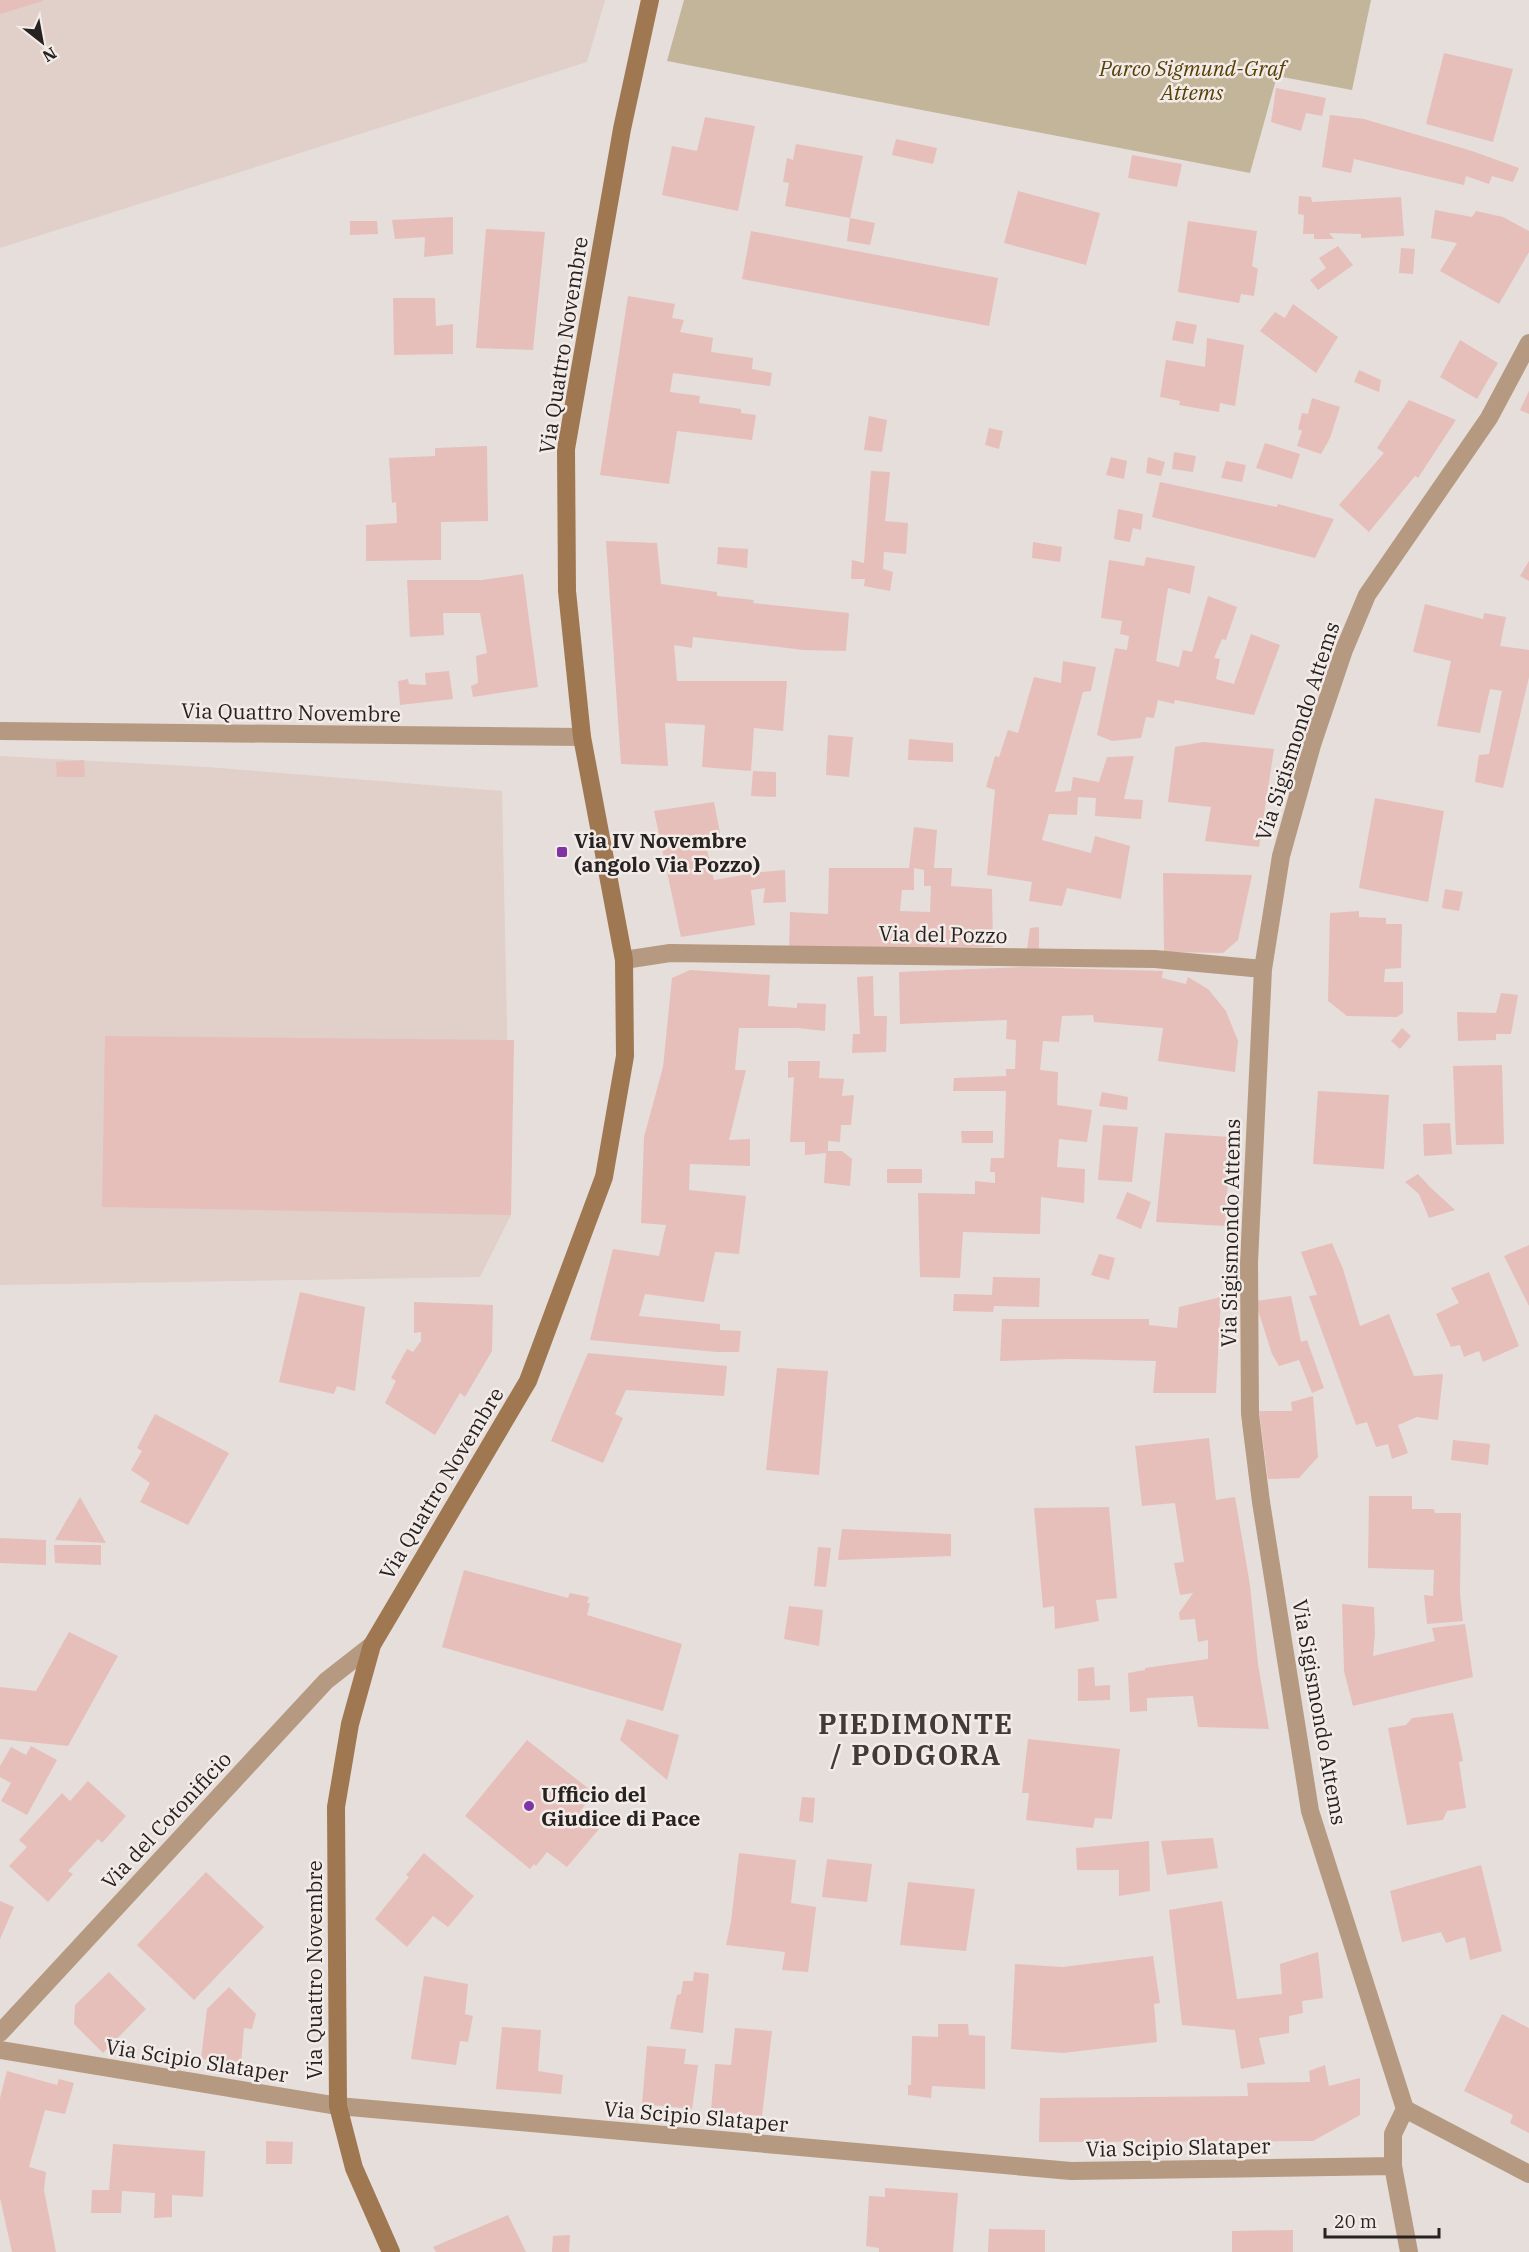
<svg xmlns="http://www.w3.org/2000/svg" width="1529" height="2252" viewBox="0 0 1529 2252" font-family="'IBM Plex Serif',serif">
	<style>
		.built { fill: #e0d0c9 }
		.green { fill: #c3b59a }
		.building { fill: #e6bfba; fill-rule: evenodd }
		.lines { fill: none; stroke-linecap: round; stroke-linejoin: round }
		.minor { stroke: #b59a81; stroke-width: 18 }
		.secondary { stroke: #9f7852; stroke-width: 18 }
		.poi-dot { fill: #8033a4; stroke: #f3ebe7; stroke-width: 2 }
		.labels { text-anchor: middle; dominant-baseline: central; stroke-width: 5; stroke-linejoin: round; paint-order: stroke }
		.park-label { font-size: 21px; font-style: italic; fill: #563f05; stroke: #f3ebe7 }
		.street-label { font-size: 21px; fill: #252221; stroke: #f3ebe7 }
		.poi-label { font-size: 21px; font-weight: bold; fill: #252221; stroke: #f3ebe7; text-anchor: start }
		.district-label { font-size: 27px; font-weight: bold; letter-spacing: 1.5px; fill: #413a37; stroke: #f3ebe7 }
	</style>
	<rect width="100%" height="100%" fill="#e6deda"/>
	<path class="built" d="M0 0H605L587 62 0 248Z
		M0 756 207 767 502 791 511 1215 480 1277 0 1285Z"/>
	<path class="green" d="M684 0H1371L1352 90 1277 76 1250 173 667 61Z"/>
	<path class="building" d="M0 0H43V1L0 14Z
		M1444 53 1513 69 1493 142 1426 124Z
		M1276 88 1326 98 1322 116 1306 113 1301 131 1271 122Z
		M1330 115 1364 119 1472 151 1519 168 1513 182 1492 176 1489 184 1466 176 1464 185 1354 159 1351 173 1322 167Z
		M705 117 755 126 738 211 662 195 672 146 697 151Z
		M896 139 937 148 933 164 892 155Z
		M796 144 863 156 850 218 785 206 789 183 783 182 787 158 793 160Z
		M1132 155 1182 164 1177 187 1128 178Z
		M1018 191 1100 213 1086 265 1004 243Z
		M1299 196 1311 197 1312 202 1401 197 1404 236 1361 238V234L1329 233 1334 239H1314V234H1303L1304 215 1298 214Z
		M1435 210 1472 217 1476 211 1503 217 1529 231V252L1499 304 1440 271 1457 243 1431 238Z
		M453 217V254L424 257 425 237 395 239 392 220Z
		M850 218 875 223 870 245 847 241Z
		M350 221H377L378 234 350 235Z
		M1188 221 1257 231 1252 266 1258 269 1254 296 1241 294 1239 303 1178 292Z
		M486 229 545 232 533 350 476 348Z
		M751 231 998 278 989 326 742 279Z
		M1338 246 1353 265 1318 290 1310 280 1326 268 1319 258Z
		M1401 248 1415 249 1413 274 1399 273Z
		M628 296 675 304 672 318 684 320 680 332 713 338 711 352 753 358 752 369 772 373 770 386 673 373 670 392 700 396 699 403 741 409V413L756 415 752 440 677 431 669 484 600 475Z
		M393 298H435L436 326 453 324V354L394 355Z
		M1293 304 1338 337 1316 373 1260 331 1275 312 1285 318Z
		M1176 321 1197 325 1193 344 1172 340Z
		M1207 338 1244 345 1235 406 1220 403 1219 412 1179 405 1180 401 1160 397 1166 360 1205 367Z
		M1460 340 1498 363 1477 399 1440 377Z
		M1359 370 1381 380 1379 392 1354 382Z
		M1529 391V414L1520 410Z
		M1312 398 1340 407 1330 438 1321 454 1297 446 1302 431 1298 429 1302 413 1308 414Z
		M1409 400 1456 420 1418 478 1415 476 1369 532 1339 505 1384 453 1377 448Z
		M869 416 887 420 882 452 864 450Z
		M989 428 1003 431 999 449 985 445Z
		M1265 443 1300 454 1292 479 1256 468Z
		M487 446 488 521 441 522V560L366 561V525L397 523 396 502 392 503 389 458 435 456V448Z
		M1174 452 1196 456 1193 472 1172 469Z
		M1111 457 1127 461 1124 479 1106 475Z
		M1148 457 1165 462 1161 476 1146 473Z
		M1226 461 1246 465 1242 482 1221 478Z
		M871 471 890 472 885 521 908 523 906 554 884 552 883 569 893 572 890 591 864 586 865 579H851L852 560 864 563Z
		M1160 482 1277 507 1278 504 1334 519 1315 558 1152 517Z
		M1118 509 1143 514 1141 530 1133 528 1130 542 1114 539Z
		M606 541 657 543 661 584 717 592V596L754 600 753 603 849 613 846 651 804 650 693 637 692 648 674 645 677 681H787L783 731 754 728 751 771 702 767 705 725 665 723 668 766 621 764Z
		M1033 542 1062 547 1060 562 1032 558Z
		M718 547 748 549 747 568 717 564Z
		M1146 557 1195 566 1190 594 1168 588 1156 661 1179 667 1183 650 1192 652 1208 596 1237 607 1226 640 1222 639 1214 658 1220 659 1216 679 1234 684 1251 634 1280 645 1254 715 1175 700 1174 704 1158 700 1154 718 1146 717 1141 738 1112 741 1097 735 1115 648 1127 650 1129 636 1120 634 1122 621 1101 618 1109 560 1144 566Z
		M1529 561V581L1520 576Z
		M523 574 538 687 473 697 471 686 478 683 476 656 487 653 480 613H443L444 635 410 637 407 580H482Z
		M1425 604 1483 619 1484 613 1506 617 1500 646 1529 650V677L1503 788 1475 782 1479 755 1489 754 1502 691 1490 689 1480 733 1437 726 1451 661 1413 652Z
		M1063 661 1096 667 1091 691 1083 692 1055 792 1071 791 1073 777 1099 782 1107 757 1134 756 1124 799 1143 800 1141 819 1095 816 1096 798 1078 797 1077 815 1049 814 1042 840 1091 853 1095 836 1130 846 1121 899 1067 888 1062 906 1029 901 1032 882 987 875 995 790 986 787 995 756 999 757 1008 730 1018 733 1034 677 1061 683Z
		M449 671 453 699 400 705 398 681 408 679 409 684 426 685 425 673Z
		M828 735 853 737 849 777 826 775Z
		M909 739 953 743V762L908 760Z
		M1203 742 1274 749 1259 847 1205 841 1211 807 1168 802 1175 747Z
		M84 760 85 777H57L56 762Z
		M753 771 776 772V797L751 796Z
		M1375 798 1444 811 1428 902 1359 888Z
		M714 802 720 833 704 836 714 880 761 872 785 870 786 902 763 903 765 888 751 890 755 925 681 937 654 811Z
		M914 827 937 830 934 868H952L951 886 992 889 993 947 789 951 790 912 828 914 829 868H909ZM914 868 924 870V886H931L930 912 900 911 902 890H914Z
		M1163 873 1252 875 1238 940 1223 953 1164 952Z
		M1445 889 1463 892 1459 911 1442 908Z
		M1359 911V917L1386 918V924H1402L1401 968 1385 969 1384 982H1403V1013L1397 1017 1347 1016 1328 1001 1330 913Z
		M1039 927V950L1027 949 1030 928Z
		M1022 967 1163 971 1162 978 1186 984 1188 977 1208 989 1226 1011 1238 1041 1235 1072 1158 1061 1163 1028 1094 1022 1093 1015 1062 1016 1059 1042 1043 1041 1040 1070 1058 1072 1057 1105 1092 1110 1087 1142 1059 1139 1057 1167 1085 1169 1084 1203 1041 1197 1040 1234 963 1232 960 1278 920 1277 918 1193 975 1194V1181L995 1183V1172H990L991 1158H1004L1006 1091H953L954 1078 1006 1076V1069H1015L1016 1040 1006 1039 1007 1020 900 1024 899 972Z
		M690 970 770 975 768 1006 797 1008V1003L826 1004 825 1031 797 1028H739L735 1070H746L729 1140 750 1139V1166L690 1164 689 1190 746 1196 739 1254 715 1252 704 1302 645 1294 639 1316 720 1324V1330L741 1331 739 1352H717L590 1340 613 1249 659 1256 666 1225 641 1223 644 1137 663 1067 672 978Z
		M873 976 874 1016H887L886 1052 852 1053 853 1034H860L857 977Z
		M1501 993 1518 995 1511 1034H1496V1040L1458 1041 1457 1012 1496 1013Z
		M1402 1028 1411 1036 1400 1049 1391 1041Z
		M105 1036 514 1040 511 1215 102 1207Z
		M788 1061H820L819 1078 844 1079 842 1096 854 1095 851 1125H841L840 1142 828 1141V1151H842L852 1159 850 1186 824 1183 826 1153 805 1155V1142H790L794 1077 788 1078Z
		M1502 1065 1504 1144 1456 1145 1453 1066Z
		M1318 1091 1389 1095 1384 1169 1313 1164Z
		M1102 1092 1128 1097 1127 1110 1099 1106Z
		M1450 1123 1452 1154 1424 1156 1423 1124Z
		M1103 1125 1138 1127 1132 1182 1098 1180Z
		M961 1131H993V1143H962Z
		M1165 1133 1231 1137 1225 1226 1156 1222Z
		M887 1169H922V1183H887Z
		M1418 1174 1430 1187 1455 1210 1429 1218 1419 1194 1405 1182Z
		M1127 1192 1151 1202 1141 1229 1116 1218Z
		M1332 1243 1343 1269 1360 1326 1389 1314 1414 1376 1443 1374 1438 1420 1417 1417 1398 1425 1408 1453 1392 1459 1388 1444 1376 1447 1367 1422 1356 1425 1309 1296 1317 1295 1301 1252Z
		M1529 1245V1306L1504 1256Z
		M1099 1254 1115 1258 1109 1280 1091 1275Z
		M1489 1272 1519 1346 1483 1362 1479 1351 1464 1357 1460 1345 1451 1347 1436 1314 1459 1303 1451 1288Z
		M993 1277 1040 1278 1039 1307 994 1306 993 1312 953 1311 954 1294 992 1295Z
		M300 1292 365 1307 355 1391 337 1386 334 1394 279 1382Z
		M1291 1296 1301 1342 1307 1340 1324 1388 1312 1393 1299 1360 1279 1366 1272 1354 1255 1301Z
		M1221 1297 1216 1393H1153L1156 1361 1069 1359 1000 1361 1002 1319H1149V1325L1177 1328 1179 1307Z
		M414 1302 493 1305 492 1351 465 1397 460 1393 435 1435 385 1403 396 1381 391 1378 407 1349 413 1352 421 1341V1332L414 1333Z
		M588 1353 727 1366 724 1396 626 1390 615 1414 623 1418 603 1463 551 1441Z
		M777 1368 828 1371 819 1475 766 1470Z
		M1313 1396 1318 1457 1299 1478 1268 1479 1259 1411H1292L1291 1402Z
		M155 1414 229 1453 188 1525 140 1502 150 1483 131 1470 142 1451 137 1448Z
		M1209 1438 1216 1500 1235 1497 1250 1585 1258 1664 1269 1729 1198 1727 1193 1696 1147 1698V1711L1130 1712 1128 1673 1145 1670V1668L1208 1659V1640L1198 1642 1195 1619 1180 1620 1179 1613 1193 1593 1180 1595 1174 1563 1184 1562 1175 1503 1142 1506 1135 1446Z
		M1453 1440 1490 1444 1488 1465 1451 1460Z
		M1369 1496H1412V1509H1434L1435 1513H1461L1460 1594 1463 1621 1427 1624 1424 1595 1433 1596 1434 1570 1368 1568Z
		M80 1497 106 1543 55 1540Z
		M1109 1507 1117 1598 1096 1600 1099 1621 1055 1629 1054 1606 1043 1608 1034 1508Z
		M842 1529 951 1534V1556L838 1560Z
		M0 1538 46 1540V1565L0 1563Z
		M54 1545H101V1565L55 1563Z
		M818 1547 831 1548 826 1587 814 1586Z
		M464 1570 568 1598 570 1593 589 1597 587 1603H590L587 1615 682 1644 663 1711 442 1647Z
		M1342 1604 1374 1607 1375 1633 1373 1656 1435 1641 1432 1628 1465 1624 1473 1677 1353 1706 1344 1671Z
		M789 1606 823 1610 819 1646 784 1639Z
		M69 1632 118 1656 68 1746 0 1739V1687L36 1691Z
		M1094 1667 1095 1686 1110 1685V1700L1078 1701V1669Z
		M1453 1713 1463 1761 1459 1762 1466 1808 1447 1811 1443 1820 1407 1825 1388 1728 1406 1725 1412 1718Z
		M627 1719 679 1735 667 1780 620 1740Z
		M1028 1739 1120 1749 1112 1819 1095 1818 1093 1828 1026 1820 1029 1793H1022Z
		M527 1740 594 1793 579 1813 599 1829 567 1867 547 1852 536 1866 534 1864 530 1869 465 1816Z
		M31 1746 57 1760 27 1815 1 1801 11 1783 0 1777V1766L11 1747 26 1755Z
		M88 1781 126 1816 102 1843 98 1839 68 1871 73 1874 48 1902 9 1866 27 1847 19 1840 62 1793 70 1801Z
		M802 1797 815 1798 813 1823 799 1821Z
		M1213 1838 1218 1868 1167 1875 1161 1841Z
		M1149 1841 1150 1891 1119 1896V1870H1077L1076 1848Z
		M424 1853 474 1896 448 1927 433 1916 407 1947 375 1919 409 1877 406 1875Z
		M739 1853 796 1860 791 1903 816 1907 808 1972 782 1970 785 1952 726 1945 731 1922Z
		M827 1859 872 1864 867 1902 822 1897Z
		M1481 1865 1502 1951 1470 1960 1465 1937 1446 1943 1441 1932 1402 1942 1390 1891Z
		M206 1872 264 1927 194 2000 137 1945Z
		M908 1882 975 1889 966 1951 900 1945Z
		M0 1901 14 1907 0 1939Z
		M1222 1901 1237 1999 1282 1994 1280 1964 1318 1952 1323 1998 1302 2001 1303 2013 1289 2016V2033L1259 2038 1265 2064 1241 2069 1235 2030 1182 2025 1169 1910Z
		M1153 1956 1160 2003 1154 2004 1157 2042 1063 2053 1011 2049 1015 1964 1062 1967Z
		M109 1972 146 2009 103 2053 74 2024 75 2005Z
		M694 1972 709 1974 703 2033 670 2029 677 1995 681 1994 683 1981H693Z
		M424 1976 468 1984 465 2014 473 2016 468 2042 460 2041 456 2065 411 2059Z
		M229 1987 256 2014 252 2029 244 2028 241 2064 201 2059 207 2009Z
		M1502 2014 1529 2028V2133L1510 2123 1513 2115 1464 2091Z
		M938 2024H968L969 2035 985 2036V2089L932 2086 931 2098 908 2095V2085H911L912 2036 938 2037Z
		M502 2027 541 2030 538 2071 563 2075 561 2094 496 2089Z
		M735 2028 772 2031 762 2116 711 2111 715 2064 731 2065Z
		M647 2046 686 2049 684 2064 698 2065 692 2109 642 2104Z
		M1325 2065 1329 2086 1360 2078V2115L1313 2141 1039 2142 1040 2098 1248 2096 1247 2083 1310 2082 1309 2071Z
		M7 2071 57 2085 59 2079 74 2083 65 2114 45 2110 29 2167 46 2172 44 2190 56 2252H12L0 2198V2098Z
		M266 2141 293 2142 292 2164H266Z
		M113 2144 205 2151 203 2197 172 2195V2217L154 2218 155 2193 122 2191 121 2213H91L92 2190H109Z
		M885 2188 958 2193 953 2252H879V2248L866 2246 869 2196 885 2197Z
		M508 2215 526 2252H436L433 2247Z
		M989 2229 1045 2230V2252H988Z
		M1293 2230V2252H1232V2231Z
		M570 2235 569 2252H552L553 2236Z"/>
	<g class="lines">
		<path class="minor" d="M0 731 582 737
			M624 960 670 953 1155 959 1263 969
			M0 2033 326 1681 372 1645
			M0 2050 338 2106 1071 2171 1393 2166
			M1405 2109 1529 2174
			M1409 2252 1393 2166V2134L1405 2109 1310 1811 1261 1502 1250 1414 1249 1262 1263 969 1281 856 1312 745 1344 650 1367 595 1489 418 1529 343"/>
		<path class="secondary" d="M391 2252 354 2168 338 2106 336 1807 350 1724 372 1645 528 1381 604 1177 625 1056 624 960 582 737 567 591 566 449 622 129 650 0"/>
	</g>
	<g class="poi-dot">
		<rect x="556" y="846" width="12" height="12" rx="3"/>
		<circle cx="529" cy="1806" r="6"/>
	</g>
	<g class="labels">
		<g class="park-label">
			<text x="1192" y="68">Parco Sigmund-Graf<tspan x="1192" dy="24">Attems</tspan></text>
		</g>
		<g class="street-label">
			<text transform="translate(563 345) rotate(-81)">Via Quattro Novembre</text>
			<text transform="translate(291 712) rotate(1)">Via Quattro Novembre</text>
			<text transform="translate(1297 731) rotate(-72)">Via Sigismondo Attems</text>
			<text transform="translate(943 934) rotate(1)">Via del Pozzo</text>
			<text transform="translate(1230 1233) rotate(-89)">Via Sigismondo Attems</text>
			<text transform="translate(441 1483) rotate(-59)">Via Quattro Novembre</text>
			<text transform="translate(1320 1712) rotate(80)">Via Sigismondo Attems</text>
			<text transform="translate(166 1820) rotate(-47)">Via del Cotonificio</text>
			<text transform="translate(314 1970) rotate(-90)">Via Quattro Novembre</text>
			<text transform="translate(197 2060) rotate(9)">Via Scipio Slataper</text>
			<text transform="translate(696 2116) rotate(5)">Via Scipio Slataper</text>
			<text transform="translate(1178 2147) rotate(-1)">Via Scipio Slataper</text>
		</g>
		<g class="poi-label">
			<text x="574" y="840">Via IV Novembre<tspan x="574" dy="24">(angolo Via Pozzo)</tspan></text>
			<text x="541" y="1794">Ufficio del<tspan x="541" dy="24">Giudice di Pace</tspan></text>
		</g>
		<g class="district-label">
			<text x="916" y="1723">PIEDIMONTE<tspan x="916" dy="31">/ PODGORA</tspan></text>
		</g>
	</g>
	<g transform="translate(42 42) rotate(149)" stroke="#f3ebe7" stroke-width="4.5" paint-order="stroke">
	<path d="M0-4.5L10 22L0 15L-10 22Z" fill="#252221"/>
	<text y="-9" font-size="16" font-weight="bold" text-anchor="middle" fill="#252221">N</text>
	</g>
	<path d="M1325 2228v9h114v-9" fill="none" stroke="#252221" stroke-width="3"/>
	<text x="1334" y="2228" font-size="18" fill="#252221" stroke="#f3ebe7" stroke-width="4.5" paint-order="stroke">20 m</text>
</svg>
